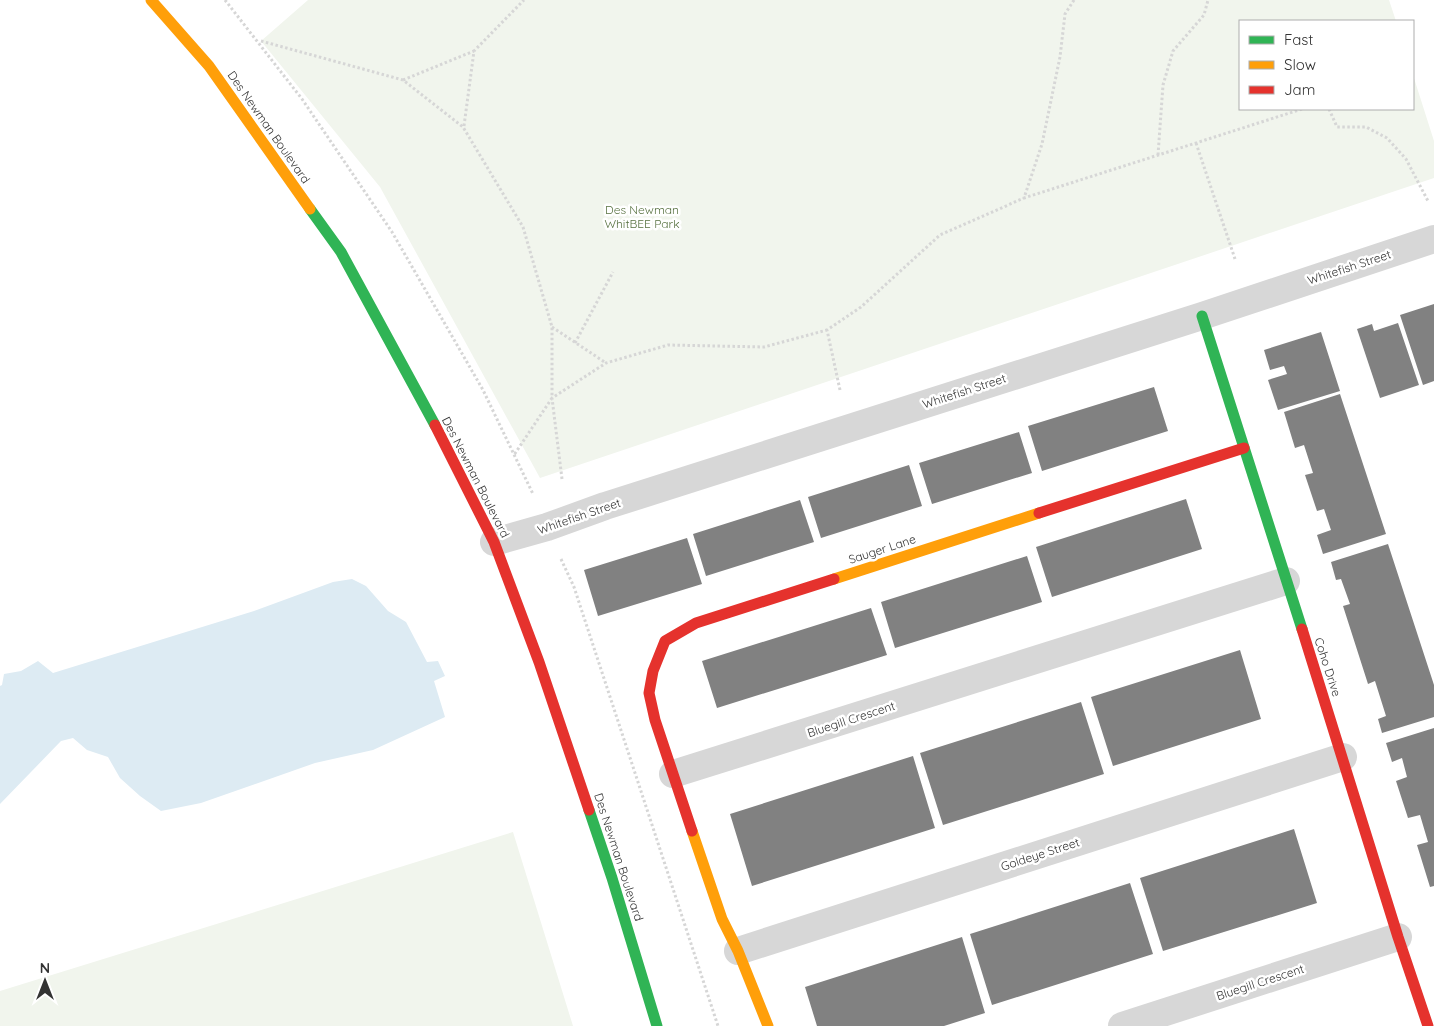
<svg xmlns="http://www.w3.org/2000/svg" width="1434" height="1026" viewBox="0 0 1434 1026" font-family="Quicksand,sans-serif">
	<style>
		.green { fill: #f1f5ed }
		.water { fill: #ddebf3 }
		.building { fill: #818181 }
		.lines { fill: none; stroke-linecap: round; stroke-linejoin: round }
		.path { stroke: #d6d6d6; stroke-width: 3; stroke-dasharray: 2.5 2.5; stroke-linecap: butt }
		.street { stroke: #d7d7d7; stroke-width: 28 }
		.fast { stroke: #30b455; stroke-width: 11 }
		.slow { stroke: #ff9f0a; stroke-width: 11 }
		.jam { stroke: #e5322d; stroke-width: 11 }
		.labels { text-anchor: middle; dominant-baseline: central; stroke-width: 5; stroke-linejoin: round; paint-order: stroke }
		.street-label { font-size: 12px; fill: #333; stroke: #fff }
		.park-label { font-size: 12px; fill: #56703f; stroke: #fff }
	</style>
	<rect width="100%" height="100%" fill="#fff"/>
	<path class="green" d="M308 0H1389L1396 21H1240V109H1413V75L1434 141V178L540 478 380 187 261 41Z
		M513 832 573 1026H0V991Z"/>
	<path class="water" d="M352 579 366 586 388 611 406 622 427 662 438 661 445 676 434 681 445 717 373 750 315 763 201 803 161 811 140 796 120 778 108 757 87 750 73 738 61 741 0 804V686L2 685 4 674 21 671 38 661 53 673 254 611 333 582Z"/>
	<path class="building" d="M1434 304V381L1423 385 1400 315Z
		M1398 323 1419 385 1380 398 1357 329 1372 324 1374 331Z
		M1321 332 1340 391 1278 410 1268 380 1287 374 1284 366 1270 370 1264 350Z
		M1154 387 1168 431 1042 471 1028 426Z
		M1340 394 1386 534 1323 554 1317 535 1331 530 1324 509 1317 511 1305 475 1313 473 1304 445 1295 448 1284 412Z
		M1019 432 1032 473 932 504 919 463Z
		M909 465 922 506 821 538 808 497Z
		M1186 499 1202 549 1052 597 1036 547Z
		M800 500 814 542 706 576 693 534Z
		M687 538 702 584 598 616 584 570Z
		M1388 544 1434 685V717L1382 733 1378 719 1386 716 1375 681 1368 684 1343 606 1350 604 1341 579 1336 580 1331 562Z
		M1027 556 1042 602 895 648 881 602Z
		M871 608 887 655 717 708 702 661Z
		M1240 650 1261 719 1113 766 1091 697Z
		M1081 702 1104 774 943 825 920 753Z
		M1434 728V886L1430 887 1417 845 1428 842 1420 815 1408 818 1396 781 1407 777 1402 758 1392 762 1386 743Z
		M913 756 935 828 752 886 730 814Z
		M1294 829 1317 903 1163 951 1140 878Z
		M1130 883 1153 954 992 1005 970 934Z
		M962 937 985 1013 944 1026H817L805 987Z"/>
	<g class="lines">
		<path class="path" d="M225 0 302 99 392 232 483 390 533 494
			M1074 0 1065 14 1060 57 1042 144 1024 198 1302 109
			M261 41 403 80 463 127 523 227 552 327V398L514 455
			M403 80 474 51
			M1329 109 1337 127H1366L1387 138 1406 159 1428 201
			M464 126 474 51 524 0
			M1196 143 1235 259
			M1158 155 1163 85 1173 51 1204 15 1208 0
			M552 327 606 363
			M575 343 613 272
			M840 390 827 330 861 307 940 235 1024 198
			M562 479 552 398 606 363 668 345 764 347 827 330
			M561 559 574 587 718 1026"/>
		<path class="street" d="M494 542 547 527 605 506 1202 316 1434 239
			M673 774 1286 581
			M738 951 1343 757
			M1122 1026 1398 937"/>
		<path class="fast" d="M310 209 341 252 435 425
			M1202 316 1302 629
			M589 810 612 878 657 1026"/>
		<path class="slow" d="M151 0 209 66 310 209
			M834 579 1039 513
			M692 831 722 919 738 951 768 1026"/>
		<path class="jam" d="M435 425 494 542 539 662 589 810
			M1039 513 1244 448
			M1302 629 1398 937 1428 1026
			M692 831 655 720 649 693 653 671 665 641 696 623 834 579"/>
	</g>
	<g class="labels">
		<g class="street-label">
			<text transform="translate(269 127) rotate(55)">Des Newman Boulevard</text>
			<text transform="translate(1349 267) rotate(-18)">Whitefish Street</text>
			<text transform="translate(964 391) rotate(-18)">Whitefish Street</text>
			<text transform="translate(476 477) rotate(63)">Des Newman Boulevard</text>
			<text transform="translate(579 516) rotate(-19)">Whitefish Street</text>
			<text transform="translate(882 549) rotate(-18)">Sauger Lane</text>
			<text transform="translate(1328 667) rotate(72)">Coho Drive</text>
			<text transform="translate(851 719) rotate(-18)">Bluegill Crescent</text>
			<text transform="translate(1040 854) rotate(-18)">Goldeye Street</text>
			<text transform="translate(619 857) rotate(72)">Des Newman Boulevard</text>
			<text transform="translate(1260 982) rotate(-18)">Bluegill Crescent</text>
		</g>
		<g class="park-label">
			<text x="642" y="209">Des Newman<tspan x="642" dy="14">WhitBEE Park</tspan></text>
		</g>
	</g>
	<rect x="1239" y="20" width="175" height="90" fill="#ffffff" stroke="#adadad"/>
	<rect x="1249" y="36" width="25" height="8" fill="#30b455" stroke="#adadad"/>
	<text x="1284" y="45" font-size="15" fill="#333333">Fast</text>
	<rect x="1249" y="61" width="25" height="8" fill="#ff9f0a" stroke="#adadad"/>
	<text x="1284" y="70" font-size="15" fill="#333333">Slow</text>
	<rect x="1249" y="86" width="25" height="8" fill="#e5322d" stroke="#adadad"/>
	<text x="1284" y="95" font-size="15" fill="#333333">Jam</text>
	<g transform="translate(45 981)" stroke="#ffffff" stroke-width="4" paint-order="stroke">
	<path d="M0-4L9 19L0 12L-9 19Z" fill="#333333"/>
	<text y="-8" font-size="14" font-weight="bold" text-anchor="middle" fill="#333333">N</text>
	</g>
</svg>
